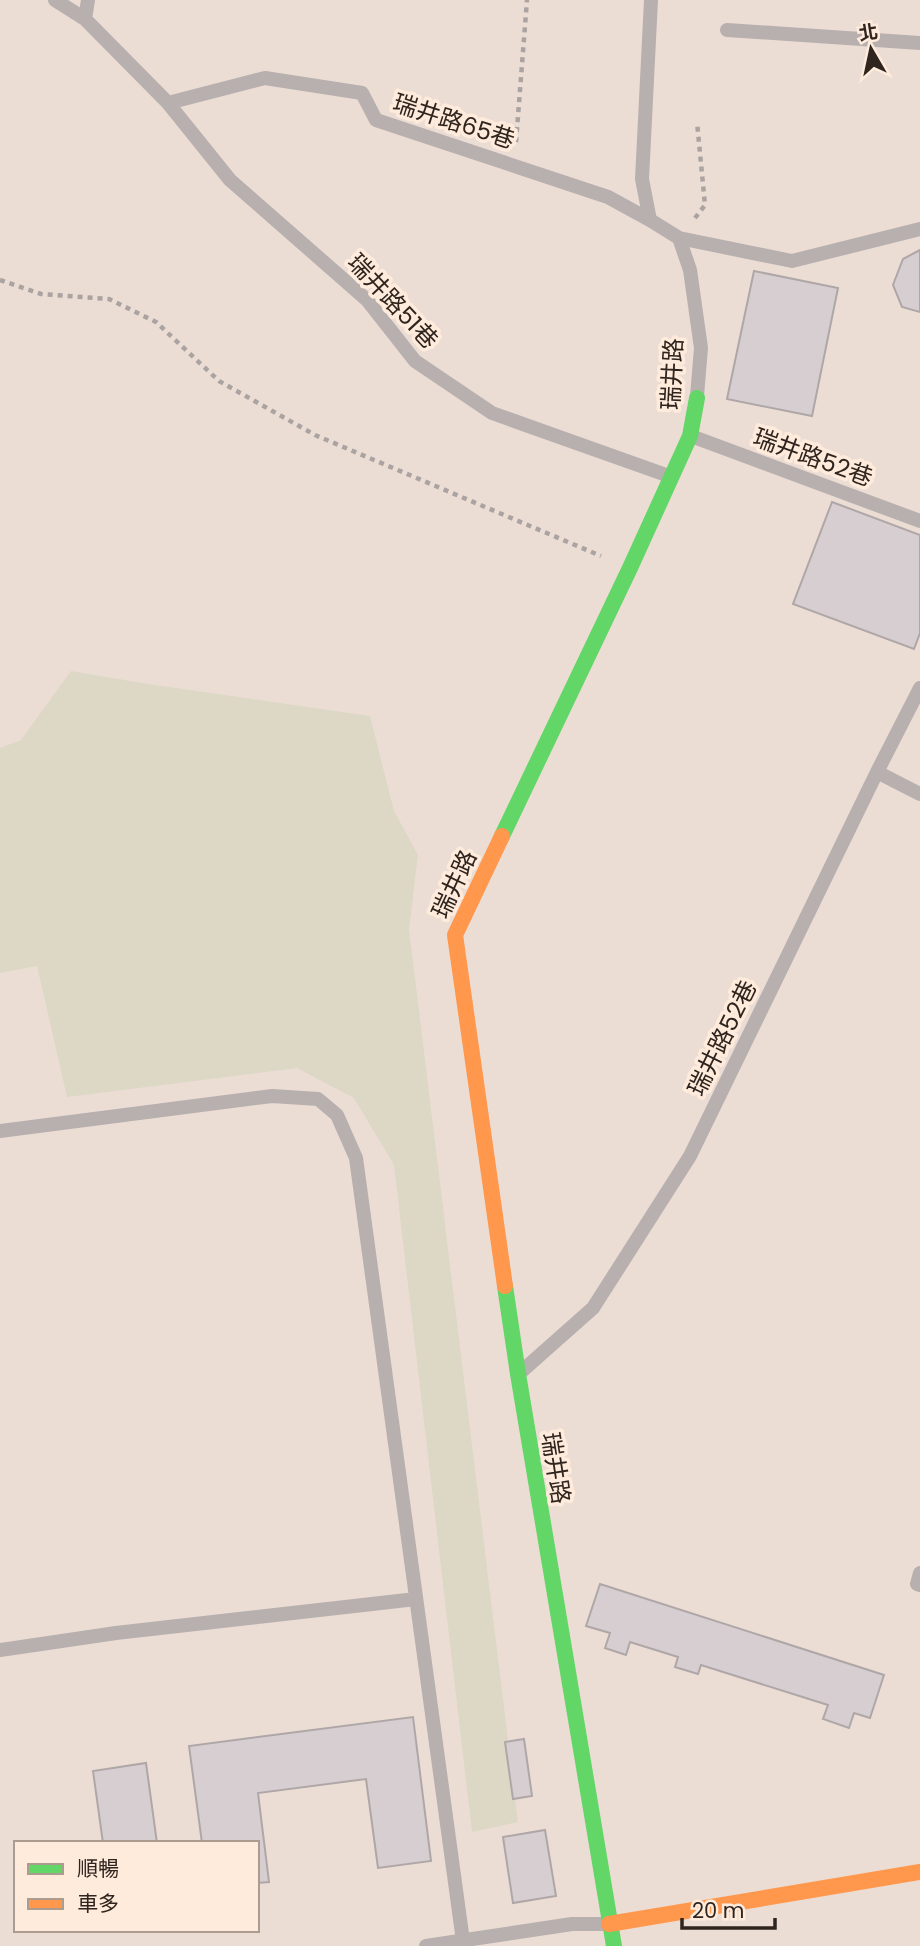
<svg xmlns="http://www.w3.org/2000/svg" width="920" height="1946" viewBox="0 0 920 1946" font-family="Poppins,'Noto Sans TC',sans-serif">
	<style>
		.green { fill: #dcd8c5 }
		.building { fill: #d7ced1; stroke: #afa7a7; stroke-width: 2 }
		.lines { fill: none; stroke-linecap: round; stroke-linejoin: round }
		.path { stroke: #aba3a1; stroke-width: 4.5; stroke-dasharray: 5 5; stroke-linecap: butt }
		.lane { stroke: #b8afaf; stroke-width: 14 }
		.fast { stroke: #63d668; stroke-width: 16 }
		.slow { stroke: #ff974d; stroke-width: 16 }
		.labels { text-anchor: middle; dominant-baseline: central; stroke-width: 7; stroke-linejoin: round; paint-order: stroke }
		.street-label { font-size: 24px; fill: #2f251e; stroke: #ffebdc }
	</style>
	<rect width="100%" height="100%" fill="#ebddd4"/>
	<path class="green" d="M71 671 148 684 370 716 394 811 418 855 409 929 518 1822 472 1832 394 1165 354 1098 297 1068 67 1097 37 966 0 973V748L21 740Z"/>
	<path class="building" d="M920 250V312L902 307 893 285 903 259Z
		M754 271 838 288 812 416 727 399Z
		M832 502 920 535V633L914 649 793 604Z
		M600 1584 884 1675 870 1718 854 1713 849 1728 823 1719 828 1705 701 1665 698 1674 675 1667 678 1657 630 1642 626 1655 605 1648 610 1633 586 1626Z
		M413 1717 431 1861 378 1868 366 1779 258 1793 269 1882 257 1883V1843H202L189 1746Z
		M524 1739 532 1796 513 1799 505 1742Z
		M146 1763 157 1843H103L93 1771Z
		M545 1830 556 1896 513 1903 503 1837Z"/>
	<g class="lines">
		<path class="path" d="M516 142 527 0
			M695 218 705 205 697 122
			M0 280 41 294 109 299 156 322 219 381 315 435 601 556"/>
		<path class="lane" d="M55 0 85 19 168 103 230 180 367 300 415 361 492 413 669 476
			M651 0 642 179 650 220 679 238 690 270 701 348 697 396
			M85 19 88 0
			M727 30 920 43
			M168 103 265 78 362 93 376 120 608 197 650 220
			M679 238 792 261 920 229
			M691 436 920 521
			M877 772 920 794
			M0 1131 272 1096 318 1099 337 1115 356 1158 463 1941
			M522 1371 593 1308 690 1156 877 772 920 688
			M920 1573 917 1584 920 1585
			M0 1650 116 1633 416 1599
			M426 1946 572 1924H608"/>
		<path class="fast" d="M502 836 630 568 690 436 697 398
			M505 1286 518 1374 614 1946"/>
		<path class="slow" d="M502 836 455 935 505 1286
			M609 1924 920 1872"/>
	</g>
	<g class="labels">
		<g class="street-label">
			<text transform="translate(454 121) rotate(18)">瑞井路65巷</text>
			<text transform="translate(393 301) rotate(47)">瑞井路51巷</text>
			<text transform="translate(672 374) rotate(-87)">瑞井路</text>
			<text transform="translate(813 457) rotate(20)">瑞井路52巷</text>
			<text transform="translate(454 884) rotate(-65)">瑞井路</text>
			<text transform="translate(722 1038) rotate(-64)">瑞井路52巷</text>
			<text transform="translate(556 1468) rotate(81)">瑞井路</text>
		</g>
	</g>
	<rect x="14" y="1841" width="245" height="91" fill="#ffebdc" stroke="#ac9c90" stroke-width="2"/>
	<rect x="28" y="1864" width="35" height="10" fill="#63d668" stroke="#ac9c90" stroke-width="2"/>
	<text x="77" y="1876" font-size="21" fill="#2f251e">順暢</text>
	<rect x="28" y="1899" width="35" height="10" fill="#ff974d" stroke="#ac9c90" stroke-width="2"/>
	<text x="77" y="1911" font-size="21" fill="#2f251e">車多</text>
	<g transform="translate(871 49) rotate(351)" stroke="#ffebdc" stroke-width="5" paint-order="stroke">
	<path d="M0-5L12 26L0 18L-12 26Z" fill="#2f251e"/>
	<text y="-10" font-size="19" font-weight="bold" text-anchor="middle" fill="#2f251e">北</text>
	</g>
	<path d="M682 1918v10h93v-10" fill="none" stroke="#2f251e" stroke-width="3.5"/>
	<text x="692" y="1918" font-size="21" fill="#2f251e" stroke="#ffebdc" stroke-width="5" paint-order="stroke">20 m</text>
</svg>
